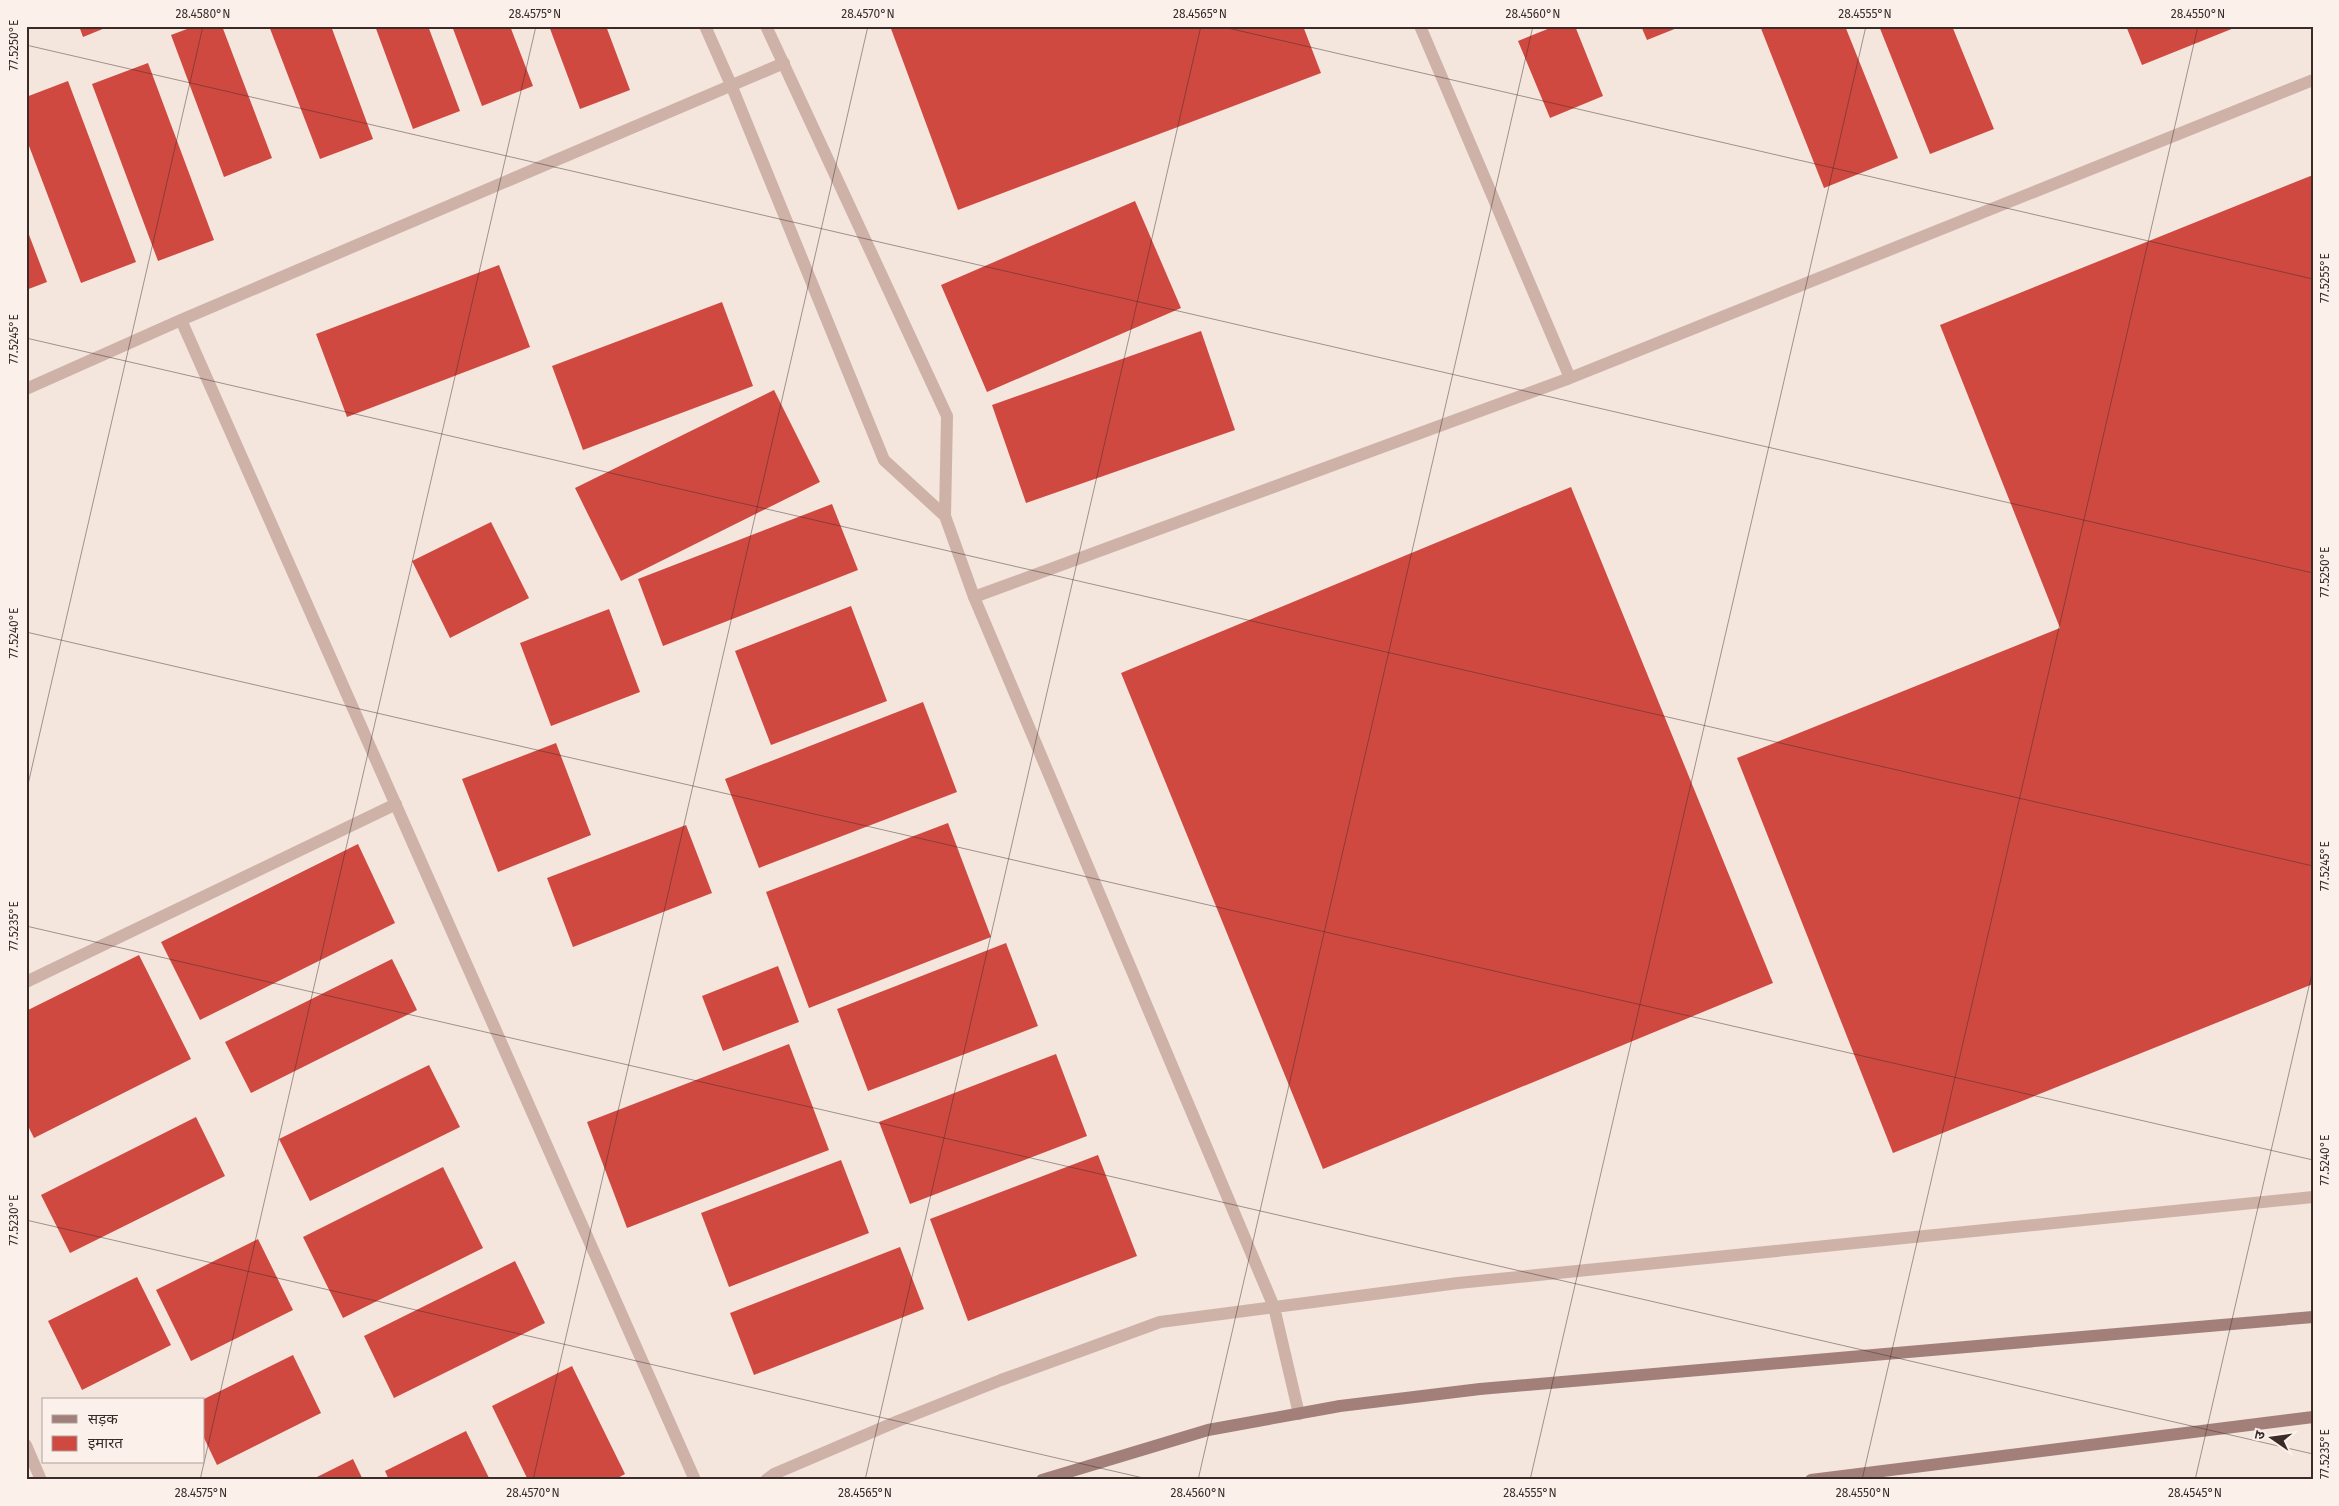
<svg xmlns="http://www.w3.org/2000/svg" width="2339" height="1506" viewBox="0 0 2339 1506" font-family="'Fira Sans','Noto Sans Devanagari',sans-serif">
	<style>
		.building { fill: #cf4941 }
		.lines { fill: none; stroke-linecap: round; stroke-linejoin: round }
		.service { stroke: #ceb2a8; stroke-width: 12 }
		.minor { stroke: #ceb2a8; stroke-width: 12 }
		.secondary { stroke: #a28079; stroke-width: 12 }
		.ticks { fill: none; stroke: #3a2b29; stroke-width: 1; stroke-opacity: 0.45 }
		.neatline { fill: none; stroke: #3a2b29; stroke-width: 2 }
		.ticks-label { font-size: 12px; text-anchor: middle; fill: #3a2b29 }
	</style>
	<rect width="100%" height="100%" fill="#f4e5dd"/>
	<path class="building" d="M79 26H110L83 37Z
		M195 26H222L272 158 224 177 171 35Z
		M269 26H331L373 139 320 159Z
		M375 26H428L460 111 413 129Z
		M452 26H510L533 86 482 106Z
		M549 26H606L630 90 580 109Z
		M890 26H1303L1321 73 958 210Z
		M1555 26H1575L1603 96 1550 118 1518 41Z
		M1641 26H1682L1647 40Z
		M1760 26H1845L1898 158 1824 188Z
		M1879 26H1952L1994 129 1930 154Z
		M2126 26H2233L2234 28 2142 65Z
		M148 63 214 240 158 261 92 84Z
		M68 81 136 262 81 283 26 138V97Z
		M2313 175V984L1893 1153 1737 758 2060 628 1940 325Z
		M1135 201 1181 308 987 392 941 285Z
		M26 227 47 282 26 290Z
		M499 265 530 347 347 417 316 334Z
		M722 302 753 386 583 450 552 366Z
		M1201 331 1235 430 1026 503 992 405Z
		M774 390 820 482 621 581 575 488Z
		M1571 487 1773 983 1323 1169 1121 673Z
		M832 504 858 570 663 646 638 579Z
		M491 522 529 598 450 638 412 561Z
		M851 606 887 701 771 745 735 651Z
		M609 609 640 692 551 726 520 643Z
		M923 702 957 792 759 868 725 779Z
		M556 743 591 835 498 872 462 779Z
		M948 823 991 937 809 1008 766 892Z
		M686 825 712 893 573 947 547 878Z
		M358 844 395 923 200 1020 161 942Z
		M1006 943 1038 1026 868 1091 837 1009Z
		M139 955 191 1059 34 1138 26 1122V1011Z
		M392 959 417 1010 251 1093 225 1042Z
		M778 966 799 1022 723 1051 702 996Z
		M789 1044 829 1150 627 1228 587 1122Z
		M1056 1054 1087 1136 910 1204 879 1122Z
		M429 1065 460 1127 310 1201 279 1139Z
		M196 1117 225 1176 70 1253 41 1195Z
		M1098 1155 1137 1256 968 1321 930 1219Z
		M841 1160 869 1233 729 1287 701 1213Z
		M443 1167 483 1248 343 1318 303 1237Z
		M258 1239 293 1310 191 1361 156 1290Z
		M900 1247 924 1309 754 1375 730 1313Z
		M515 1261 545 1323 394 1398 364 1336Z
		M137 1277 171 1345 82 1390 48 1321Z
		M293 1355 321 1413 217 1465 204 1438V1399Z
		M572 1366 625 1474 614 1480H528L492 1406Z
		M466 1431 490 1480H389L385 1471Z
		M353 1459 363 1480H311Z"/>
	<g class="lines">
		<path class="service" d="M1420 26 1570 378
			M181 320 695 1480
			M26 389 181 320 784 63
			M974 597 1570 378 2313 80
			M26 982 396 804"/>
		<path class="minor" d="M705 26 732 87 884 460 945 516
			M766 26 947 416 945 516 974 597 1274 1307 1299 1414
			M26 1445 41 1480
			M766 1480 774 1474 898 1421 1001 1380 1160 1322 1458 1283 2313 1197"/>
		<path class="secondary" d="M1042 1480 1208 1430 1340 1406 1480 1389 2313 1317
			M1811 1480 2313 1417"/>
	</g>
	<path class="ticks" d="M1219 26 2313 279M26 45 2313 573M26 338 2313 866M26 632 2313 1160M26 793 203 26M26 926 2313 1454M26 1220 1152 1480M200 1480 536 26M533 1480 868 26M865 1480 1201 26M1198 1480 1533 26M1530 1480 1866 26M1862 1480 2198 26M2195 1480 2313 969"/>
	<rect width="2339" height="1506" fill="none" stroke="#fbf0ea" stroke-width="55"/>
	<rect x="42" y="1398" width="162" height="65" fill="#fbf0ea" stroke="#aea19d"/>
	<rect x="52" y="1415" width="25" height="8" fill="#a28079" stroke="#aea19d"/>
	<text x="88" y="1424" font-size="15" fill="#3a2b29">सड़क</text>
	<rect x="52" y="1436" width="25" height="15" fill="#cf4941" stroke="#aea19d"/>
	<text x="88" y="1448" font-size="15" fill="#3a2b29">इमारत</text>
	<g transform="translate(2272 1438) rotate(283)" stroke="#fbf0ea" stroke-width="4" paint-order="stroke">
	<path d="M0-4L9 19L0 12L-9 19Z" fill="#3a2b29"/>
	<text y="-8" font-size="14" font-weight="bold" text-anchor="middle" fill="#3a2b29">उ</text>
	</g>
	<rect x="28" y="28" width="2284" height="1450" class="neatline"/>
	<g class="ticks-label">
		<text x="203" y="18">28.4580°N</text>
		<text x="535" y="18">28.4575°N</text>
		<text x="868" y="18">28.4570°N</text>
		<text x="1200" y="18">28.4565°N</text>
		<text x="1533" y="18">28.4560°N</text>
		<text x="1865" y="18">28.4555°N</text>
		<text x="2198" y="18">28.4550°N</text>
		<text transform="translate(14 45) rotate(-90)" y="4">77.5250°E</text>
		<text transform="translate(2325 278) rotate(-90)" y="4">77.5255°E</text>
		<text transform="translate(14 339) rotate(-90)" y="4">77.5245°E</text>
		<text transform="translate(2325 572) rotate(-90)" y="4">77.5250°E</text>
		<text transform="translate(14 633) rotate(-90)" y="4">77.5240°E</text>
		<text transform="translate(2325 866) rotate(-90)" y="4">77.5245°E</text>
		<text transform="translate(14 926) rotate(-90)" y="4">77.5235°E</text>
		<text transform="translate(2325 1160) rotate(-90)" y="4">77.5240°E</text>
		<text transform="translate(14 1220) rotate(-90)" y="4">77.5230°E</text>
		<text transform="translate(2325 1454) rotate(-90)" y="4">77.5235°E</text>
		<text x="201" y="1497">28.4575°N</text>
		<text x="533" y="1497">28.4570°N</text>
		<text x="865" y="1497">28.4565°N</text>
		<text x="1198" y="1497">28.4560°N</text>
		<text x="1530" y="1497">28.4555°N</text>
		<text x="1863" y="1497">28.4550°N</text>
		<text x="2195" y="1497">28.4545°N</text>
	</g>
</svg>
